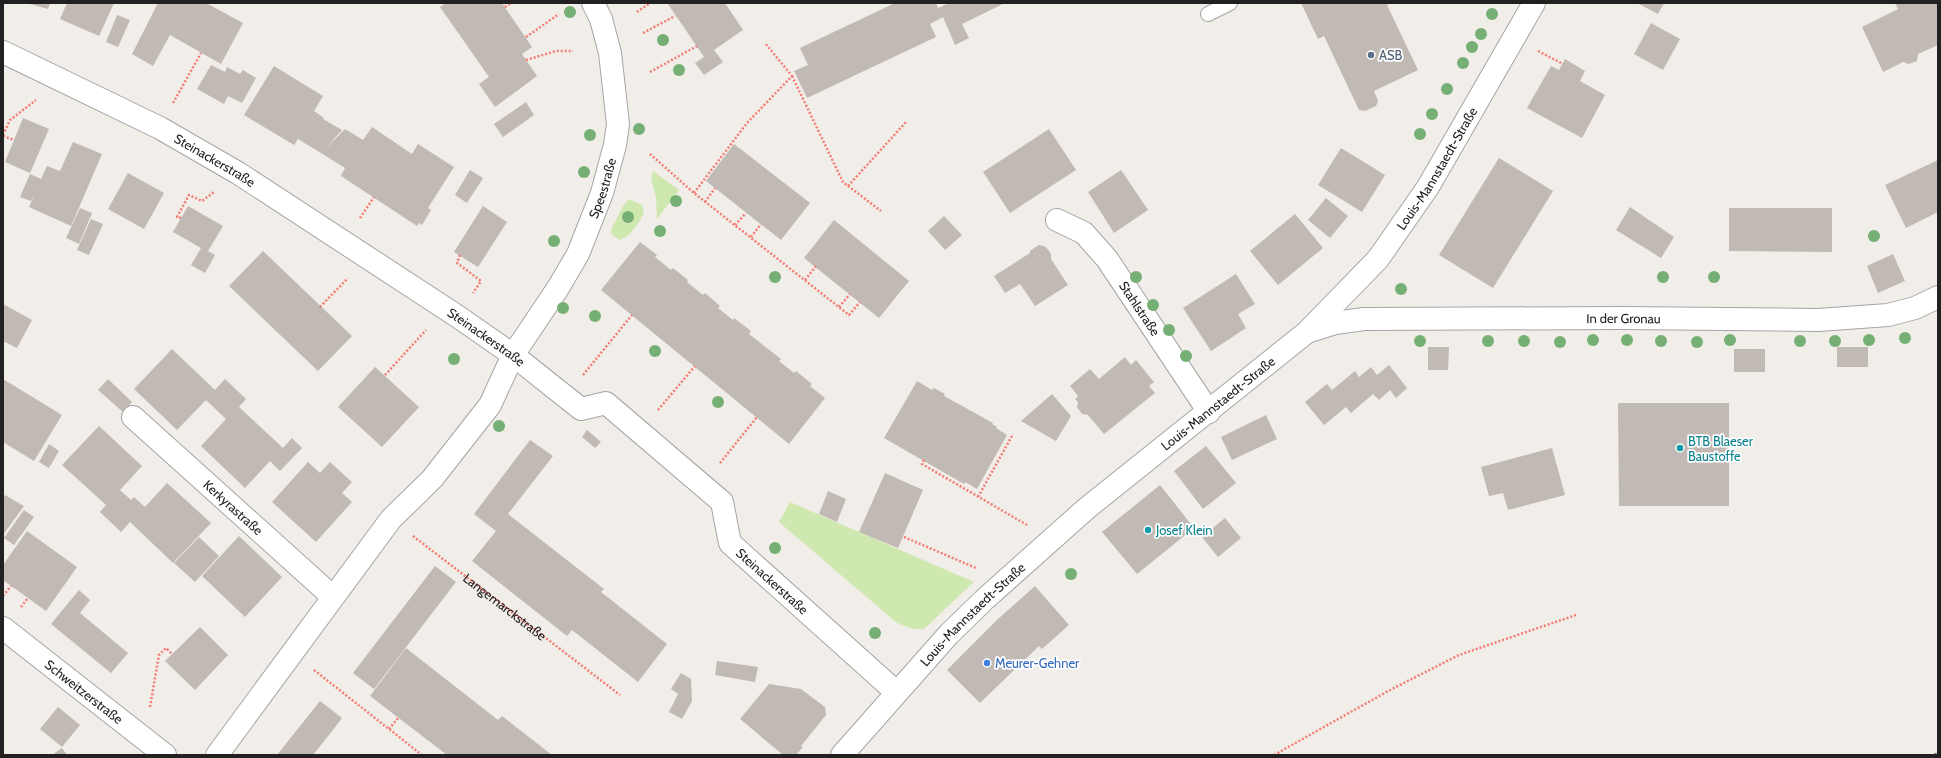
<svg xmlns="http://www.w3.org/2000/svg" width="1941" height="758" viewBox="0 0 1941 758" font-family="Cabin,sans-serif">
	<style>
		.grass { fill: #cee8b0 }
		.building { fill: #c1b9b4 }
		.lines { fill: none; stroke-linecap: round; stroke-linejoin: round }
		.lane-casing { stroke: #a5a5a5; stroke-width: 16 }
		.street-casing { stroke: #a5a5a5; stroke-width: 24 }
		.path { stroke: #f57c75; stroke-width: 2.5; stroke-dasharray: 2 2; stroke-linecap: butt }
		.lane { stroke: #fff; stroke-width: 14 }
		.street { stroke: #fff; stroke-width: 22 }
		.rail-casing { stroke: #6f6f6f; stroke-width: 4.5 }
		.rail { stroke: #fff; stroke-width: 3; stroke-dasharray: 9; stroke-linecap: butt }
		.tree { fill: #75af73 }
		.service-dot { fill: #5c6f8a; stroke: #fff; stroke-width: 1.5 }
		.culture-dot { fill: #0f9aa8; stroke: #fff; stroke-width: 1.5 }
		.shop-dot { fill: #3f7fe0; stroke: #fff; stroke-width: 1.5 }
		.labels { text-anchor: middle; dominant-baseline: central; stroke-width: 3.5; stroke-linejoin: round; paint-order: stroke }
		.service-label { font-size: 13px; fill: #4e5e75; stroke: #fff; text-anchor: start }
		.street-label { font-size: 13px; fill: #212121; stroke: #fff }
		.culture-label { font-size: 13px; fill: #0d838f; stroke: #fff; text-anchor: start }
		.shop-label { font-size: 13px; fill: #366cbe; stroke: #fff; text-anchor: start }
	</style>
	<rect width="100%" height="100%" fill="#f1ede8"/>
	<path class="grass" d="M653 171 679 190 657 219 656 197 651 179Z
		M629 199 642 205 644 211C642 220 630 237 620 240L612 235 611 230 623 206Z
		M790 502 974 582 924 629H913L897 623 779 522Z"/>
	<path class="building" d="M26 3H50L48 9Z
		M67 3H114L99 36 60 19Z
		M158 3H206L243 23 221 64 170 35 153 66 132 54Z
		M446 3H502L532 47 522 54 537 76 495 107 479 84 489 77 440 7Z
		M670 3H725L743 30 714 50 723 62 704 75 695 63 704 57 668 4Z
		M895 3H936L938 8 949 3H1005L962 24 969 38 955 45 943 17 930 24 936 37 807 98 794 71 808 65 800 48Z
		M1301 3H1391L1387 5 1418 70 1374 91 1378 101 1376 106 1365 111 1359 110 1324 36 1318 39Z
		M1637 3H1664L1658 14Z
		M1895 3H1938V45L1918 54 1917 61 1909 64 1903 62 1883 72 1862 27 1898 9Z
		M117 15 130 20 118 47 106 42Z
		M1651 23 1680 39 1663 70 1634 54Z
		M1565 59 1585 71 1580 81 1605 95 1582 138 1527 108 1551 66 1559 70Z
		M211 65 225 72 227 67 240 74 243 70 256 78 242 103 228 96 224 104 197 89Z
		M274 66 323 96 314 111 324 118 323 119 342 130 325 149 345 129 363 140 372 127 412 154 418 144 454 167 428 208 431 210 422 225 419 223 417 226 341 176 345 168 321 153 298 139 294 145 244 115Z
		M526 102 534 115 503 137 494 124Z
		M23 118 49 129 30 173 5 162Z
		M1049 129 1076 170 1010 213 983 172Z
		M73 142 102 154 71 226 29 207 34 196 31 201 20 197 30 174 41 179 47 166 60 171Z
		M734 144 810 203 781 240 706 181Z
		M1341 148 1385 175 1362 212 1318 185Z
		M1499 158 1553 191 1493 288 1439 255Z
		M1938 160V212L1906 228 1885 185Z
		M470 170 483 178 467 203 455 195Z
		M1121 170 1148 210 1114 233 1088 192Z
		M128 173 164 193 144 229 108 209Z
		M1326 198 1348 216 1330 238 1308 220Z
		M188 206 223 226 208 251 215 255 205 273 191 265 201 248 173 232Z
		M483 206 507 222 478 267 454 252Z
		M1630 207 1674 237 1661 258 1616 230Z
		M80 208 92 213 79 244 66 238Z
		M1729 208H1832V252L1729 251Z
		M1295 214 1323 248 1278 285 1250 251Z
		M944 216 962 235 945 250 928 231Z
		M91 219 103 224 89 255 77 250Z
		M834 220 909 281 879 318 804 258Z
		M640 242 657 255 655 257 671 270 673 268 688 280 687 282 703 295 705 293 720 306 718 308 733 320 734 318 751 331 749 334 781 359 779 361 794 373 796 371 812 384 810 386 825 398 789 444 601 290Z
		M1039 245 1046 247 1051 254V259L1068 285 1035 306 1020 284 1005 293 994 276 1030 253V251Z
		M263 251 352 336 318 371 229 286Z
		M1893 254 1905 281 1878 293 1867 266Z
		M1236 274 1255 304 1238 314 1246 328 1211 351 1183 308Z
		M3 304 32 320 17 348 3 341Z
		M1428 347H1449L1448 370H1428Z
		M1837 347H1868V367H1837Z
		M172 349 215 390 225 379 246 399 239 407 283 448 292 438 302 448 280 471 270 461 245 488 201 446 226 419 206 400 177 430 134 389Z
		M1734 349H1765V372H1734Z
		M1125 357 1131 365 1136 360 1154 382 1149 386 1155 393 1104 434 1088 415 1082 414 1077 407 1078 402 1075 399 1078 396 1070 386 1090 369 1099 379Z
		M1389 365 1407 388 1396 398 1390 390 1379 400 1373 394 1351 413 1346 407 1324 425 1305 402 1327 384 1332 390 1355 371 1359 377 1371 367 1377 375Z
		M375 367 419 407 382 447 338 407Z
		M3 379 62 415 34 461 3 442Z
		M108 379 132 402 123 412 98 390Z
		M917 381 932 390 934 388 945 394 944 396 993 423 992 424 997 427 996 428 1007 435 977 489 965 482 964 484 884 438Z
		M1052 394 1071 416 1056 441 1021 421Z
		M1618 403H1729V506H1619Z
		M1266 415 1277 439 1232 460 1221 437Z
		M99 426 142 466 120 490 131 500 134 497 145 507 167 483 211 523 173 563 130 522 121 532 100 512 106 505 62 465Z
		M587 430 601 442 595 448 582 437Z
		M530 440 553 456 508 514 604 589 601 592 667 644 638 682 572 630 567 636 472 561 496 531 474 514Z
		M49 444 59 451 49 468 39 462Z
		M1206 446 1236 483 1203 509 1174 471Z
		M1552 448 1565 495 1508 510 1503 493 1489 496 1481 467Z
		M308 462 320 473 330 462 352 482 342 493 352 502 316 542 272 502Z
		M885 473 923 490 898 548 859 532Z
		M1160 485 1194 528 1137 574 1102 532Z
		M828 491 846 499 837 522 819 514Z
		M5 495 24 506 3 535V499Z
		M24 510 34 517 14 545 4 538Z
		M1225 518 1241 538 1218 557 1202 537Z
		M27 531 77 567 46 611 3 580V565Z
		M239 536 282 577 245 617 202 576Z
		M199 537 219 556 195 582 174 563Z
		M435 566 456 582 374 689 353 673Z
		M1035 586 1069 625 1042 649 1039 646 980 703 947 670 998 619Z
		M79 590 90 600 80 613 128 653 111 673 51 624Z
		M200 627 228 655 195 690 165 661Z
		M406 648 498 720 502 716 552 755H447L370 696Z
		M717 661 758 667 755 682 715 675Z
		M681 673 691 679 692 701 682 719 669 712 678 694 671 689Z
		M769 684 801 689 825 707 826 715 801 746 803 747 796 755H783L740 719Z
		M320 701 342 718 333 730 313 755H277Z
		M58 707 80 725 62 747 40 729Z
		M62 748 67 755H52Z"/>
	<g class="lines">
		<defs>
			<path id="lane" d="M1208 14 1230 3"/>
			<g id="street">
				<path id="s2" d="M3 52 160 128 238 173 457 316 513 355 581 409 606 403 722 502 730 543 896 692"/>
				<path id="s3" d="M1057 220 1084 233 1107 259 1209 412"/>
				<path id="s4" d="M1310 331 1335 323 1364 319 1622 318 1818 320 1888 315 1915 308 1938 297"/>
				<path id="s5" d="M133 417 333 597"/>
				<path id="s6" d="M3 628 165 755"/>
				<path id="s7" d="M217 755 391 519 432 479 490 405 513 355 558 288 578 254 602 193 615 145 618 124 610 53 601 19 593 3"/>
				<path id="s8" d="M842 755 949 634 985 599 1087 508 1307 332 1378 259 1428 187 1534 3"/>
			</g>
		</defs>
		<use href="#lane" class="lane-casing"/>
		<use href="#street" class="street-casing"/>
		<g class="path">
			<path d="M505 7 511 3"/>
			<path d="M637 12 650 3"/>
			<path d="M643 33 675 16"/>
			<path d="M526 37 559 14"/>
			<path d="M1538 51 1563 64"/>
			<path d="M526 60 556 51H573"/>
			<path d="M650 72 697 46"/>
			<path d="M792 76 843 182 881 211"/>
			<path d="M173 103 201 53"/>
			<path d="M3 135 10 120 36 100"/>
			<path d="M3 136 14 140"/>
			<path d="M650 154 694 193 849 315 860 302"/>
			<path d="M848 186 906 122"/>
			<path d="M694 193 747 123 792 76 765 43"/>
			<path d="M705 202 715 188"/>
			<path d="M181 218 177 217 189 195 202 201 214 192"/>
			<path d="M360 218 374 197"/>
			<path d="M735 225 746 213"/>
			<path d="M751 237 761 224"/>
			<path d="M460 255 457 263 481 281 473 293"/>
			<path d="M805 280 816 266"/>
			<path d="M320 307 348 278"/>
			<path d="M839 307 850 294"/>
			<path d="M385 375 426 330"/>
			<path d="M583 375 632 315"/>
			<path d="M658 410 695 366"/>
			<path d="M924 460 922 464 1027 525"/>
			<path d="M720 463 757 417"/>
			<path d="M978 497 1013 434"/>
			<path id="s1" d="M413 536 620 695"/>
			<path d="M904 537 976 568"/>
			<path d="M3 596 11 586"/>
			<path d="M21 607 28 598"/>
			<path d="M314 670 422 755"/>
			<path d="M150 707 159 655 166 648 172 654"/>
			<path d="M389 729 399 717"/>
			<path d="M1274 755 1390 690 1459 655 1576 615"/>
		</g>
		<use href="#lane" class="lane"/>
		<use href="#street" class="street"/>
		<defs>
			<path id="rail" d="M1936 755H1938"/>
		</defs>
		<use href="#rail" class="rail-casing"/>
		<use href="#rail" class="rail"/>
	</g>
	<g class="tree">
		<circle cx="570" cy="12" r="6"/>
		<circle cx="1492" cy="14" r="6"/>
		<circle cx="1481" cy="34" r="6"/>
		<circle cx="663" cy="40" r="6"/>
		<circle cx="1472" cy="47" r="6"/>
		<circle cx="1463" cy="63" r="6"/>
		<circle cx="679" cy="70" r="6"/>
		<circle cx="1447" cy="89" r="6"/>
		<circle cx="1432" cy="114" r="6"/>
		<circle cx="639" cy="129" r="6"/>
		<circle cx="1420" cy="134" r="6"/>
		<circle cx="590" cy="135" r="6"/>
		<circle cx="584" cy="172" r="6"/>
		<circle cx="676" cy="201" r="6"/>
		<circle cx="628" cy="217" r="6"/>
		<circle cx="660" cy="231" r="6"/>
		<circle cx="1874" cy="236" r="6"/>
		<circle cx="554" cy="241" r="6"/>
		<circle cx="775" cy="277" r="6"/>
		<circle cx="1136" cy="277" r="6"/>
		<circle cx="1663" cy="277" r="6"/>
		<circle cx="1714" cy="277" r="6"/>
		<circle cx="1401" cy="289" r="6"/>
		<circle cx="1153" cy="305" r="6"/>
		<circle cx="563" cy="308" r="6"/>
		<circle cx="595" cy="316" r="6"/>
		<circle cx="1169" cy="330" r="6"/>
		<circle cx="1905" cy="338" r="6"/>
		<circle cx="1593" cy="340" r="6"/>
		<circle cx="1627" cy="340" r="6"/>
		<circle cx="1730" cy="340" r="6"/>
		<circle cx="1869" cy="340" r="6"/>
		<circle cx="1420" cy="341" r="6"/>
		<circle cx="1488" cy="341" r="6"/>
		<circle cx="1524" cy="341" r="6"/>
		<circle cx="1661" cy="341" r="6"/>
		<circle cx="1800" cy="341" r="6"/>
		<circle cx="1835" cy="341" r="6"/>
		<circle cx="1560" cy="342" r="6"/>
		<circle cx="1697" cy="342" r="6"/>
		<circle cx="655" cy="351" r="6"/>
		<circle cx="1186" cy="356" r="6"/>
		<circle cx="454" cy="359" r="6"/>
		<circle cx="718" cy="402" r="6"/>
		<circle cx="499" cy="426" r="6"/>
		<circle cx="775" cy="548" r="6"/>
		<circle cx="1071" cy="574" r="6"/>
		<circle cx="875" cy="633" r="6"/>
	</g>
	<circle class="service-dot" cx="1371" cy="55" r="4"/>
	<g class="culture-dot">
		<circle cx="1680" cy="448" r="4"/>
		<circle cx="1148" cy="530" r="4"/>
	</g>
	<circle class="shop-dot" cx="987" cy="663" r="4"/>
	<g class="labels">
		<g class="service-label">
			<text x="1379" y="55">ASB</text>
		</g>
		<g class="street-label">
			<text stroke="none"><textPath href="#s2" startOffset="238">Steinackerstraße</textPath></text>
			<text stroke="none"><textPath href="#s8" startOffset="840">Louis-Mannstaedt-Straße</textPath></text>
			<text stroke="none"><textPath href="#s7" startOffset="690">Speestraße</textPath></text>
			<text stroke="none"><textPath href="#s3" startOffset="124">Stahlstraße</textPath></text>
			<text stroke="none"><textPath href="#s4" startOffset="315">In der Gronau</textPath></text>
			<text stroke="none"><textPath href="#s2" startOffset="562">Steinackerstraße</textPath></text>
			<text stroke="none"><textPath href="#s8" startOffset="516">Louis-Mannstaedt-Straße</textPath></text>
			<text stroke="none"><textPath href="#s5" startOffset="135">Kerkyrastraße</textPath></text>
			<text stroke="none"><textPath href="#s2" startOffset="958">Steinackerstraße</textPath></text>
			<text stroke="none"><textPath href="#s1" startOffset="116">Langemarckstraße</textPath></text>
			<text stroke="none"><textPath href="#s8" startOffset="192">Louis-Mannstaedt-Straße</textPath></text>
			<text stroke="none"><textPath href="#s6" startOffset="103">Schweitzerstraße</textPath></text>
		</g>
		<g class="culture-label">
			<text x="1688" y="441">BTB Blaeser<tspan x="1688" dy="15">Baustoffe</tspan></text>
			<text x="1156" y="530">Josef Klein</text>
		</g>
		<g class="shop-label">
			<text x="995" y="663">Meurer-Gehner</text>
		</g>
	</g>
	<rect width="1941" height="758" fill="none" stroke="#212121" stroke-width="8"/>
</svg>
